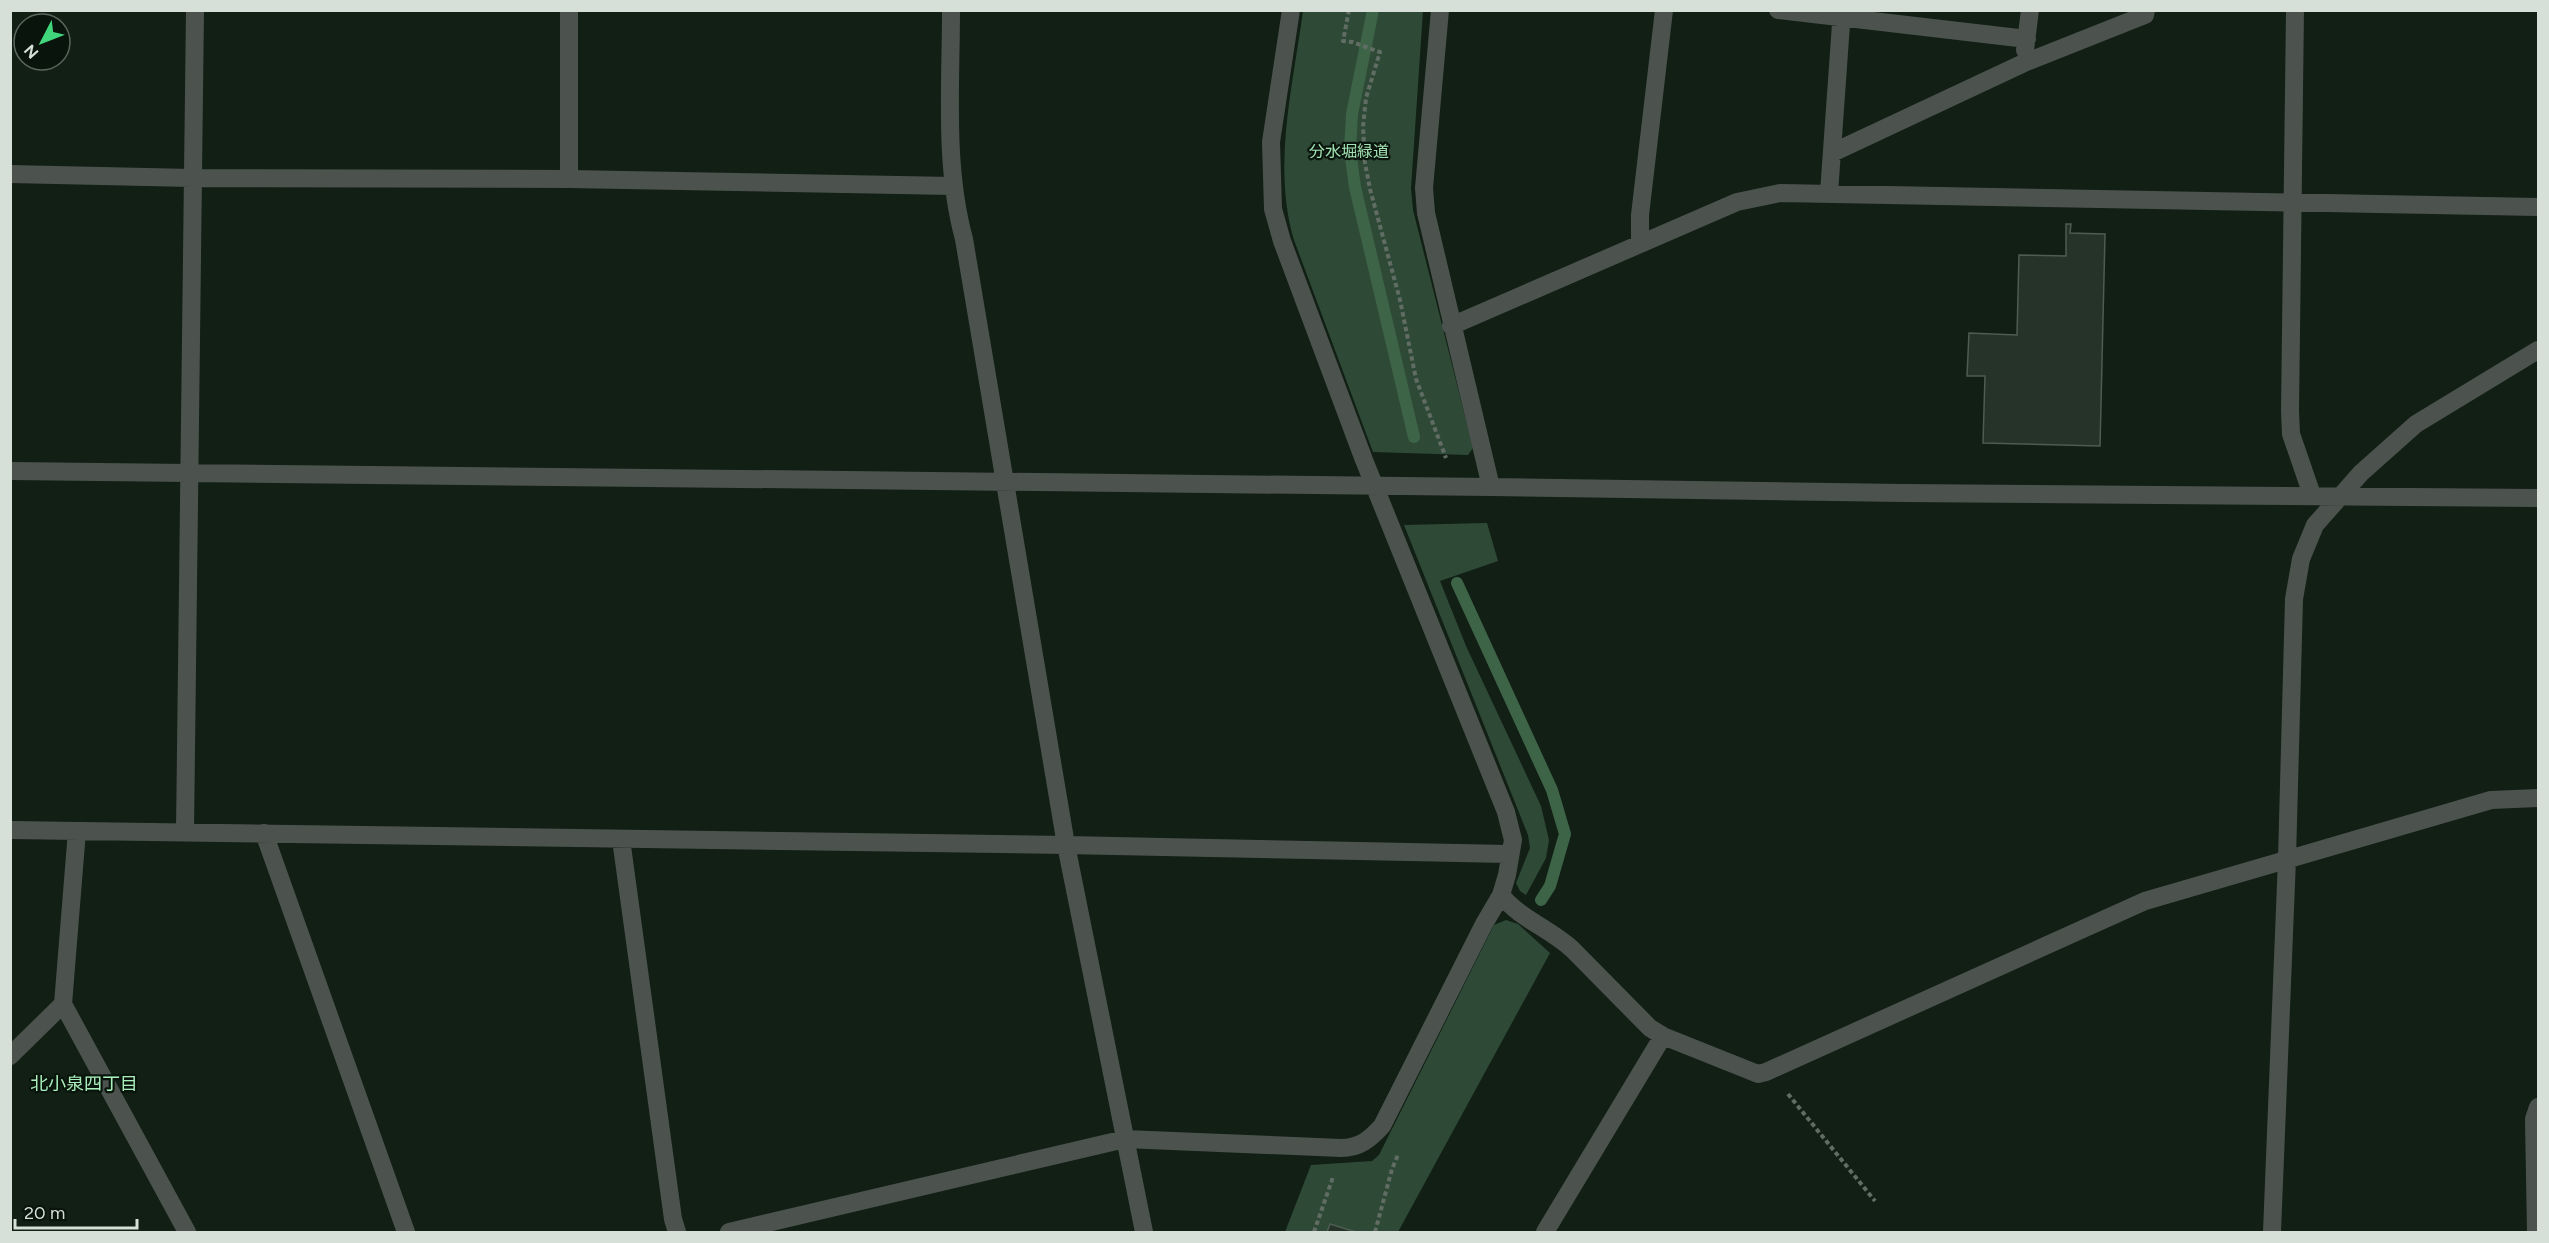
<svg xmlns="http://www.w3.org/2000/svg" width="2549" height="1243" viewBox="0 0 2549 1243" font-family="Figtree,'Noto Sans JP',sans-serif">
	<style>
		.green { fill: #2e4a36 }
		.lines { fill: none; stroke-linecap: round; stroke-linejoin: round }
		.stream { stroke: #3e6448; stroke-width: 12 }
		.building { fill: #253329; stroke: #4e5c51; stroke-width: 1.5 }
		.path { stroke: #616d64; stroke-width: 4; stroke-dasharray: 4.5 3; stroke-linecap: butt }
		.minor { stroke: #4c534e; stroke-width: 18 }
		.labels { text-anchor: middle; dominant-baseline: central; stroke-width: 4.5; stroke-linejoin: round; paint-order: stroke }
		.park-label { font-size: 16px; fill: #a1e1b2; stroke: #09150c }
		.neighbourhood-label { font-size: 18px; fill: #aaf0bd; stroke: #09150c }
	</style>
	<rect width="100%" height="100%" fill="#121f15"/>
	<path class="green" d="M1303 11H1423L1411 188 1413 210 1473 448 1468 455 1373 452 1294 240C1272 166 1293 86 1303 11Z
		M1487 523 1498 561 1440 581 1466 646 1541 806 1549 840 1546 858 1526 895 1520 891 1516 883 1530 848 1528 835 1404 525Z
		M1506 920 1518 924 1550 953 1398 1232H1285L1311 1165 1372 1161 1379 1155 1494 925Z"/>
	<g class="lines">
		<path class="stream" d="M1373 10 1352 114 1350 150 1355 187 1414 437
			M1457 583 1552 790 1565 834 1550 886 1541 900"/>
	</g>
	<path class="building" d="M2066 224H2071L2070 233 2105 234 2100 446 1983 443 1985 376H1967L1969 333 2017 335 2019 255 2066 256Z
		M1330 1224 1356 1232H1327Z"/>
	<g class="lines">
		<path class="path" d="M1349 10 1343 41 1352 42 1380 52 1366 98 1363 127 1365 163 1370 189 1400 300 1416 379 1446 458
			M1788 1094 1875 1201
			M1314 1232 1333 1177
			M1375 1232 1392 1169 1398 1155"/>
		<path class="minor" d="M951 10C951 86 944 166 964 239L1066 845 1144 1232
			M1440 10 1424 188 1426 213 1491 487
			M1778 10 2027 39
			M2295 10 2290 411 2291 434 2312 495
			M2025 50 2030 10
			M1832 153 2024 63 2145 15 2146 10
			M10 174 192 178 569 179 953 186
			M569 179V10
			M1829 193 1842 10
			M1640 242V215L1664 10
			M1451 326 1737 202 1780 193 2538 207
			M10 471 1491 487 1904 493 2538 498
			M10 830 1066 845 1509 854
			M185 832 195 10
			M264 833 406 1232
			M621 839 673 1219 677 1232
			M1501 895C1519 918 1550 929 1572 949L1650 1028 1663 1036 1758 1074 1766 1072 2145 901 2491 800 2538 798
			M63 1004 187 1232
			M10 1056 63 1004 77 831
			M729 1232 1125 1139 1341 1148C1360 1148 1370 1139 1382 1126L1484 924 1501 895 1507 875 1513 840 1506 812 1364 460 1282 241 1273 209 1271 142 1291 10
			M1545 1232 1663 1036
			M2272 1232 2287 859 2294 599 2301 559 2315 525 2361 473 2416 424 2538 350
			M2536 1232 2534 1119 2538 1107"/>
	</g>
	<g class="labels">
		<g class="park-label">
			<text x="1349" y="151">分水堀緑道</text>
		</g>
		<g class="neighbourhood-label">
			<text x="84" y="1084">北小泉四丁目</text>
		</g>
	</g>
	<rect width="2549" height="1243" fill="none" stroke="#d6dfd8" stroke-width="24"/>
	<g transform="translate(42 42) rotate(228)"><circle r="28" fill="#09150c" stroke="#5b665e" stroke-width="1.5"/>
	<path d="M0-4.5L10 22L0 15L-10 22Z" fill="#40d77c"/>
	<text y="-9" font-size="16" font-weight="bold" text-anchor="middle" fill="#d6dfd8">N</text>
	</g>
	<path d="M15 1219v9h122v-9" fill="none" stroke="#d6dfd8" stroke-width="3"/>
	<text x="24" y="1219" font-size="18" fill="#d6dfd8" stroke="#09150c" stroke-width="4.5" paint-order="stroke">20 m</text>
</svg>
